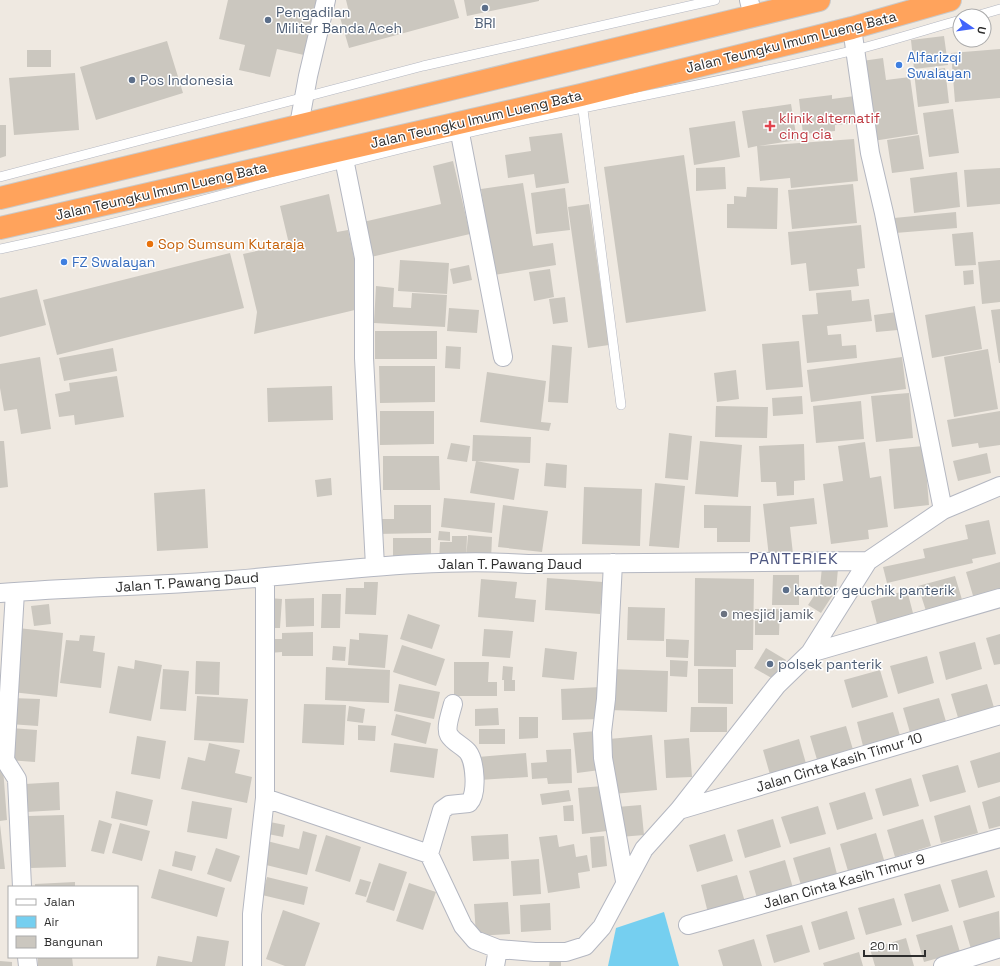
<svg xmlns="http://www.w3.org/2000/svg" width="1000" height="966" viewBox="0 0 1000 966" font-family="'Space Grotesk',sans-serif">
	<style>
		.water { fill: #75cff0 }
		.building { fill: #cbc7bf }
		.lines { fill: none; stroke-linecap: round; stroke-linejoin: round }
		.lane-casing { stroke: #b4b7c1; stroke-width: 10 }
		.street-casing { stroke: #b4b7c1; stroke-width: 20 }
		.highway-casing { stroke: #c9c9c9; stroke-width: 24 }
		.lane { stroke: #fff; stroke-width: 9 }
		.street { stroke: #fff; stroke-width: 18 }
		.highway { stroke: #ffa35c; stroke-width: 22 }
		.service-dot { fill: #5c6f8a; stroke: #fff; stroke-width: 1.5 }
		.shop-dot { fill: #3f7fe0; stroke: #fff; stroke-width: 1.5 }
		.health-dot { fill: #e0444e; stroke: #fff; stroke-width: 1.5 }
		.food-dot { fill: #e8710a; stroke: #fff; stroke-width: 1.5 }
		.worship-dot { fill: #6b7280; stroke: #fff; stroke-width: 1.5 }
		.labels { text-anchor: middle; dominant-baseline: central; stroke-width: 3; stroke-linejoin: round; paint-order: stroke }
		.service-label { font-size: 14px; fill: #4e5e75; stroke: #fff; text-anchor: start }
		.street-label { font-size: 14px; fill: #2e2e2e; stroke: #fff }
		.shop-label { font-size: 14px; fill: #366cbe; stroke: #fff; text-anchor: start }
		.health-label { font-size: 14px; fill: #be3a42; stroke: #fff; text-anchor: start }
		.food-label { font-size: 14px; fill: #c56008; stroke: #fff; text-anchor: start }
		.worship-label { font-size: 14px; fill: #5b616d; stroke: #fff; text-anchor: start }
		.quarter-label { font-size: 16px; letter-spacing: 1px; fill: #4d5680; stroke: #fff }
	</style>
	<rect width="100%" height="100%" fill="#efe9e1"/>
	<path class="water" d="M664 912 679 966H608L616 928Z"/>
	<path class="building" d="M228 0H317L304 55 277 49 270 77 239 70 245 45 219 39Z
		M346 0H454L459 18 349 48 339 14 349 12Z
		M464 0H539V1L467 16Z
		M944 36 948 65 914 69 911 40Z
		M167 41 183 93 96 120 80 67Z
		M1000 49V98L955 102 951 53Z
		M27 50H51V67H27Z
		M883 58 886 80 910 77 918 134 873 141 862 61Z
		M945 68 949 103 918 107 914 72Z
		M75 73 79 130 14 135 9 78Z
		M832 95V99L855 96 858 123 835 125V131L803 134 799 99Z
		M791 104 797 140 759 146 854 139 858 181 791 188 790 178 760 181 757 146 748 148 742 111Z
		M953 109 959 153 929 157 923 113Z
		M735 121 740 157 694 165 689 128Z
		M0 125H6V156L0 158Z
		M562 133 569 183 536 188 534 174 508 178 505 155 531 151 529 137Z
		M919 135 924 169 892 173 887 140Z
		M684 155 706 311 626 323 604 167Z
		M453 161 470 234 371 257 363 222 441 204 433 166Z
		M725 167 726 189 696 191V168Z
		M1000 168V204L967 207 964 170Z
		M957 172 960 207 914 213 910 178Z
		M523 183 533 246 553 243 556 265 494 275 481 189Z
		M853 184 857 223 792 229 788 190Z
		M747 187 778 188 777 229 727 228V204H734V196L746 197Z
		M565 188 570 230 536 234 531 193Z
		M329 194 337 232 348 230 361 288 359 309 254 334 257 312 243 254 289 244 280 206Z
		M589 204 609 345 588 348 568 207Z
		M956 212 957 228 895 233 894 218Z
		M861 225 865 268 857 269 859 286 809 291 806 263 791 265 788 232Z
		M973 232 976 265 955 266 952 234Z
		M230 253 244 308 57 355 43 300Z
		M400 260 449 263 447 294 398 291Z
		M1000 260V302L982 304 978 262Z
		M469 265 472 280 453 284 450 269Z
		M550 269 554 297 534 301 529 272Z
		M973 270 974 284 964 285 963 271Z
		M376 286 394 288 393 307 411 308 412 293 447 295 445 327 374 323Z
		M37 289 46 325 0 337V298Z
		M851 290 852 301 869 299 872 321 827 326 828 335 841 334 842 346 856 345 857 358 807 363 802 315 818 314 816 293Z
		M565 297 568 322 553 324 549 299Z
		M975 306 982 349 932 358 925 315Z
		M449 308 479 310 477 333 447 331Z
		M1000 309V363H999L991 310Z
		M897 312 898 330 876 332 874 315Z
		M375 331H437V359H375Z
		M799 341 803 387 766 390 762 344Z
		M552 345 572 347 568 403 548 402Z
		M446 346 461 347 460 369 445 368Z
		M113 348 117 371 64 381 59 358Z
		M988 349 998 409 954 417 944 357Z
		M40 357 51 429 21 434 17 409 4 411 0 388V364Z
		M902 357 906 389 811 402 807 370Z
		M379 366H435V402L380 403Z
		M736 370 739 399 717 402 714 373Z
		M487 372 546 381 541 422 551 423 549 431 480 422Z
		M117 376 124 417 75 425 74 415 59 417 55 394 70 391 69 383Z
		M332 386 333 420 268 422 267 388Z
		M909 393 913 438 876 442 871 396Z
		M802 396 803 414 773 416 772 398Z
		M861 401 864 439 816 443 813 406Z
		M716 406 768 407 767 438 715 437Z
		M380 411H434V444L380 445Z
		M1000 411V445L979 448 978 443 952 447 947 420Z
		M669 433 692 436 688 480 665 478Z
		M473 435 531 437 530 463 472 461Z
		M0 441H4L8 487 0 488Z
		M700 441 742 445 738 497 695 494Z
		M865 442 870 478 881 476 888 527 868 530 869 539 831 544 823 484 843 481 838 446Z
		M451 443 470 446 467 462 447 459Z
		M804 444 805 480 794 481V495L777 496 776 482H761L759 446Z
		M924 446 929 505 894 509 889 449Z
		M987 453 991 473 958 481 953 461Z
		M383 456H439L440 490H383Z
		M476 461 519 469 514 500 470 493Z
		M546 463 567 465 566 488 544 486Z
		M331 478 332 495 317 497 315 480Z
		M655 483 685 486 679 548 649 546Z
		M584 487 642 489 640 546 582 544Z
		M205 489 208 548 157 551 154 493Z
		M444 498 495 503 492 533 441 527Z
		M814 498 817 524 790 527 793 554 769 557 763 504Z
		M394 505H431V533L376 534V519H394Z
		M503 505 548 511 542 552 498 547Z
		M704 505 751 506 750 542H717V528H704Z
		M989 520 996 554 972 559 973 563 887 583 883 567 925 558 923 549 968 539 965 525Z
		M439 531 450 532V541L438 540Z
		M468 535 492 537 491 560 466 559Z
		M452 536H467L466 562 439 561 440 542H452Z
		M393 538H431V562H393Z
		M1000 562V592L974 599 966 572Z
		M822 567 838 569 836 590 821 613 808 605 820 587Z
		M773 575H799V605H772Z
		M955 576 963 603 927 614 918 586Z
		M547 578 603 582 600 614 545 610Z
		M695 578 754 579 753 650H736V667L694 666Z
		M481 579 517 582 515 598 536 600 534 622 478 617Z
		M364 582H378L376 615 345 614 346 588H364Z
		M907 590 914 617 878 628 871 601Z
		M322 594H341L340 628H321Z
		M269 598 282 599 280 628H267Z
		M314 598V626L286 627 285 599Z
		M49 604 51 624 34 626 31 606Z
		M628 607 665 608 664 641 627 640Z
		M755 609H780L779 635H755Z
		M408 614 440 625 432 649 400 639Z
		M18 628 63 633 57 697 12 692Z
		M484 629 513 631 510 658 482 656Z
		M313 632V656H282V652L269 653V639H282V633Z
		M359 633 388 635 385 668 348 665 350 639 359 640Z
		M1000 634V664L994 665 986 638Z
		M80 635 95 636 93 651 105 653 101 688 60 683 66 640 79 641Z
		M666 639 689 640 688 658 666 657Z
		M975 642 982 669 946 680 939 652Z
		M402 645 445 659 436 686 393 672Z
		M333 646 346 647 345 661 332 660Z
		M545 648 577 652 574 680 542 677Z
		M766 648 786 660 775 680 754 668Z
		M927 656 934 683 898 694 890 666Z
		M135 660 162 665 151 721 109 713 118 666 134 669Z
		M670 660 688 661 687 677 670 676Z
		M196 661 220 662 219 695 195 694Z
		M454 662H489L488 682H497V696H454Z
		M503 666 513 667 512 680H502Z
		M326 667 390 670 389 703 325 700Z
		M163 669 189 671 186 711 160 709Z
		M610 669 668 671 667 712 609 710Z
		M698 669H733V704L698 703Z
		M880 670 888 697 852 708 844 680Z
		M504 680H515V691H504Z
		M399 684 440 692 434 719 394 711Z
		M987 684 995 711 959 721 951 694Z
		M601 687 602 719 562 720 561 689Z
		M197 696 248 699 244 743 194 740Z
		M11 698 40 699 38 726 9 724Z
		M939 698 947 725 911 736 903 708Z
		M304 704 346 705 344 745 302 743Z
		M349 706 365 709 363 723 347 721Z
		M691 707H727V732H690Z
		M498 708 499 725 475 726V709Z
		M893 712 901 739 864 750 857 722Z
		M396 714 431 723 426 744 391 735Z
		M519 717H538V738L519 739Z
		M358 725 376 726 375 741 358 740Z
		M846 726 854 753 818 763 810 736Z
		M11 728 37 730 35 762 8 760Z
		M479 729H505V744H479Z
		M597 731 600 770 577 773 573 733Z
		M652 735 657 790 613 794 609 739Z
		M137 736 166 741 160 779 131 774Z
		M689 738 692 777 666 778 664 740Z
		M799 739 807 767 771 778 763 750Z
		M209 743 240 750 235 773 252 777 247 803 181 789 188 757 205 761Z
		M394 743 438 749 434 778 390 772Z
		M571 749 572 783 548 784 547 778 532 779 531 763 547 762 546 750Z
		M1000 752V782L978 788 970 761Z
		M526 753 528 777 479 780 478 757Z
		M958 765 966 792 930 802 922 775Z
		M0 768H3L7 820 0 821Z
		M911 778 919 806 883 816 875 789Z
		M59 782 60 810 26 812 25 784Z
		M603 786 607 831 582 834 578 788Z
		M569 790 571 801 542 805 540 794Z
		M116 791 153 800 147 826 111 818Z
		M865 792 873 819 837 830 829 803Z
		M1000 796V826L989 829 982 802Z
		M192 801 232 808 227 839 187 832Z
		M573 805 574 821H564L563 806Z
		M641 805 644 835 620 837 617 807Z
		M970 805 978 833 941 843 934 816Z
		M818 806 826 834 790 844 781 817Z
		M64 815 66 867 30 868 28 816Z
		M773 819 781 847 745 858 737 830Z
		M923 819 931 846 895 857 887 830Z
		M99 820 112 824 104 854 91 851Z
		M265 821 285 825 283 837 263 833Z
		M120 823 150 831 142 861 112 853Z
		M0 824 5 869H0Z
		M303 831 317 835 307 875 262 864 267 841 299 849Z
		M876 833 884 860 848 871 840 844Z
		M508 834 509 859 473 861 471 836Z
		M725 834 733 861 697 872 689 845Z
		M326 835 361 847 350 882 315 871Z
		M557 835 559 847 574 844 576 857 587 855 590 871 578 873 580 888 548 893 539 837Z
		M604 836 607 866 592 868 590 837Z
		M830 847 837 874 801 885 793 858Z
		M216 848 240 856 231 882 207 874Z
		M175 851 196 856 192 871 172 866Z
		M539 859 541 894 513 896 511 861Z
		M785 860 793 888 757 898 749 871Z
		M379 863 407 872 394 911 366 902Z
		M159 869 225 888 217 917 151 898Z
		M987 870 995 897 959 908 951 880Z
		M737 875 745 902 708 913 701 885Z
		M267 877 308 887 304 905 262 895Z
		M360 879 371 882 366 897 355 894Z
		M75 882V887H35V884Z
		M409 883 436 892 423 930 396 921Z
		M940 884 949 911 912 922 904 894Z
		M894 898 902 925 866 935 858 908Z
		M508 902 510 934 476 936 474 904Z
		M550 903 551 930 521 932 520 905Z
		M283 910 320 923 305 966H285L266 959Z
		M847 911 855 939 819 950 811 922Z
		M999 911 1000 940 971 949 963 921Z
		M802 925 810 952 774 963 766 935Z
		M952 925 960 952 924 962 916 935Z
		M197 936 229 941 225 966H156L158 956 192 962Z
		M906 938 914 966H875L870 949Z
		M754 939 762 966H723L718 950Z
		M859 952 863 966H824L823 963Z
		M38 957H72L73 966H38Z
		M550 959 561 960V966H549Z
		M0 961 12 962V966H0Z"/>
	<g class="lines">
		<defs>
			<path id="lane" d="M976 16 1000 9
				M582 102 621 405
				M0 177 423 66 715 0
				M0 249C155 217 307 169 462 134 592 104 725 82 855 50 890 41 925 30 960 20"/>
			<path id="street" d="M749 0 753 16
				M852 28 870 153 884 213 943 510
				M458 123 503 357
				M299 125 308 76 326 0
				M342 149 364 258V358L375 566
				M613 563 606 699 602 732 603 758 625 881
				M15 592 5 760 17 779 22 887
				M0 593C88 586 177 586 266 577 353 569 440 558 528 564L868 561 943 510 1000 486
				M810 653 1000 598
				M265 798 429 854 463 926 475 940 498 949 535 952H566L585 946 602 927 644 849 679 810 777 685 810 653 868 561
				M679 810 1000 715
				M429 854 442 810 449 805 469 803C478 794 475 761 468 752 463 746 453 742 449 735 445 728 451 712 453 704
				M688 925 1000 838
				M27 957 28 966
				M252 966V914L265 798V577
				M495 966 498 949
				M943 966 1000 948"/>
			<path id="highway" d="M0 198 819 0
				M0 228 581 95 852 28 950 0"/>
		</defs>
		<use href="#lane" class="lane-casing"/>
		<use href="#street" class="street-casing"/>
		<use href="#highway" class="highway-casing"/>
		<use href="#lane" class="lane"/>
		<use href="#street" class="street"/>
		<use href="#highway" class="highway"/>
	</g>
	<g class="service-dot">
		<circle cx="485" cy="8" r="4"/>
		<circle cx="268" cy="20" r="4"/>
		<circle cx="132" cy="80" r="4"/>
		<circle cx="786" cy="590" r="4"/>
		<circle cx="770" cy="664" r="4"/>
	</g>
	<g class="shop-dot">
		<circle cx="899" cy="65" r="4"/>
		<circle cx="64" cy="262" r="4"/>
	</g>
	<path class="health-dot" d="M768 120h4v4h4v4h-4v4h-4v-4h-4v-4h4z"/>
	<circle class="food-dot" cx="150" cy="244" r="4"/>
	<circle class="worship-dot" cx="724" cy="614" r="4"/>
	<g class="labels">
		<g class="service-label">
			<text x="276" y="12">Pengadilan<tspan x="276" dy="16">Militer Banda Aceh</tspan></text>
			<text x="485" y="23" text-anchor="middle">BRI</text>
			<text x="140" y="80">Pos Indonesia</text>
			<text x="794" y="590">kantor geuchik panterik</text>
			<text x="778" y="664">polsek panterik</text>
		</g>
		<g class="street-label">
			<text transform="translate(791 42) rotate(-14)">Jalan Teungku Imum Lueng Bata</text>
			<text transform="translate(476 119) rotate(-13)">Jalan Teungku Imum Lueng Bata</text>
			<text transform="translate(161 191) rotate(-13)">Jalan Teungku Imum Lueng Bata</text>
			<text x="510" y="564">Jalan T. Pawang Daud</text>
			<text transform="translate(187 582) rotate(-4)">Jalan T. Pawang Daud</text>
			<text transform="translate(839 762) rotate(-17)">Jalan Cinta Kasih Timur 10</text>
			<text transform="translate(844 881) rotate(-16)">Jalan Cinta Kasih Timur 9</text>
		</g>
		<g class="shop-label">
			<text x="907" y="57">Alfarizqi<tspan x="907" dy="16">Swalayan</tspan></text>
			<text x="72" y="262">FZ Swalayan</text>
		</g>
		<g class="health-label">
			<text x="779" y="118">klinik alternatif<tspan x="779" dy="16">cing cia</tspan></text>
		</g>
		<g class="food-label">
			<text x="158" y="244">Sop Sumsum Kutaraja</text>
		</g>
		<g class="worship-label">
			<text x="732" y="614">mesjid jamik</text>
		</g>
		<g class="quarter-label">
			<text x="794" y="558">PANTERIEK</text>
		</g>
	</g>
	<rect x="8" y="886" width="130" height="72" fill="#ffffff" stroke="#ababab"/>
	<rect x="16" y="899" width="20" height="6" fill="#ffffff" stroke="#ababab"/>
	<text x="44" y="906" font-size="12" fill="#2e2e2e">Jalan</text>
	<rect x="16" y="916" width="20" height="12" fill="#75cff0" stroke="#ababab"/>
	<text x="44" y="926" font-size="12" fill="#2e2e2e">Air</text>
	<rect x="16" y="936" width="20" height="12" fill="#cbc7bf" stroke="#ababab"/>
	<text x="44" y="946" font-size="12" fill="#2e2e2e">Bangunan</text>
	<g transform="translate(972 28) rotate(103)"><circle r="19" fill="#ffffff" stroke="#ababab"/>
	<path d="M0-3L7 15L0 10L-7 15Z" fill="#4264fb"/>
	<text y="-6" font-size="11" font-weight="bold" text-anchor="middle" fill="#2e2e2e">U</text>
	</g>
	<path d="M864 950v6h61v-6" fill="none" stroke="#2e2e2e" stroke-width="2"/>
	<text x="870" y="950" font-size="12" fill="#2e2e2e" stroke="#ffffff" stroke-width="3" paint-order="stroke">20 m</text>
</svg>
